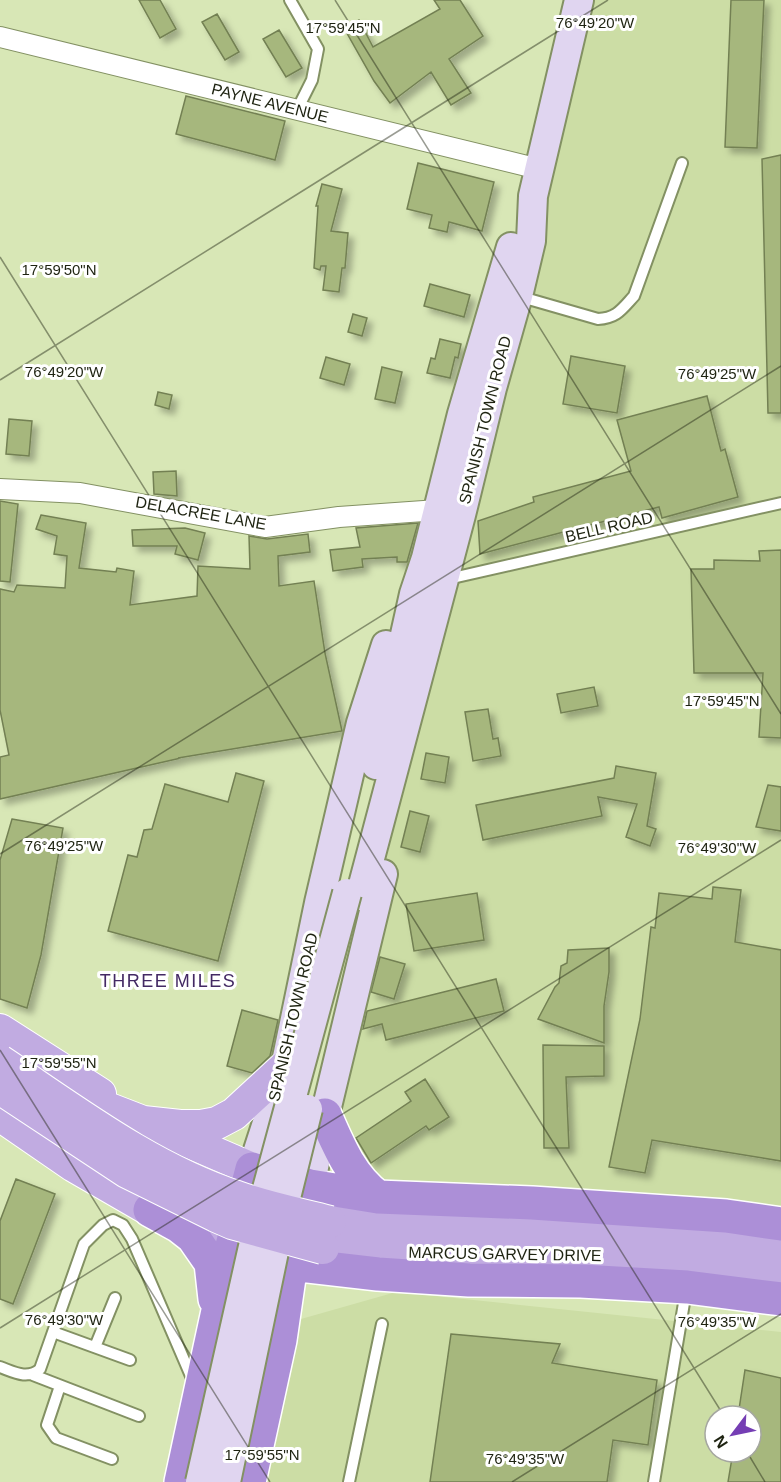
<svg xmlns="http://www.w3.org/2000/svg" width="781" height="1482" viewBox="0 0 781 1482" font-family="Helvetica,sans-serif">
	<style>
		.built { fill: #ccdda5; fill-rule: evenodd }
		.building { fill: #a6b77d; stroke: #738053; stroke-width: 1.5; filter: url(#shadow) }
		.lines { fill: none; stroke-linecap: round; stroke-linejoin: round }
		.service-casing { stroke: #839163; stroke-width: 14 }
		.minor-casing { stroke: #839163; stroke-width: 22 }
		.secondary-casing { stroke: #839163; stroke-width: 32 }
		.primary-casing { stroke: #fff; stroke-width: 34 }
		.trunk-casing { stroke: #fff; stroke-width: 36 }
		.service { stroke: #fff; stroke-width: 10 }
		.minor { stroke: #fff; stroke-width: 20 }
		.secondary { stroke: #e0d5f0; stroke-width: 28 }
		.primary { stroke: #c1abe1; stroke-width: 32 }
		.trunk { stroke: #ac8fd7; stroke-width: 33 }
		.secondary-bridge-casing { stroke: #839163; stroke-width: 32; stroke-linecap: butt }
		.primary-bridge-casing { stroke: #fff; stroke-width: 34; stroke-linecap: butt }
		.secondary-bridge { stroke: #e0d5f0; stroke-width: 28 }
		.primary-bridge { stroke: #c1abe1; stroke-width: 32 }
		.ticks { fill: none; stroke: #1e2311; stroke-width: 1.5; stroke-opacity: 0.45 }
		.labels { text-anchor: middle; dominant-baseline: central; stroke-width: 6; stroke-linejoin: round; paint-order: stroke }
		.street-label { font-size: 16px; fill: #1e2311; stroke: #fff }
		.neighbourhood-label { font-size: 18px; letter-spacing: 1.5px; fill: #432963; stroke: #fff }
		.ticks-label { font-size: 15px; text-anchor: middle; fill: #1e2311; stroke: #fff; stroke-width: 6; stroke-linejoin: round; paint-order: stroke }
	</style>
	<defs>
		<filter id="shadow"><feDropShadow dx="5.5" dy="5.5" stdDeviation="3" flood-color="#0004"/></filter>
	</defs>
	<rect width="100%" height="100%" fill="#d8e7b6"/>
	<path class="built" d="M593 0H781V1208L380 1191 325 1115Z
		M396 1292 781 1332V1482H261L294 1321ZM715 1416H751V1452H715Z"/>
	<path class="building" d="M139 0H160L176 29 160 38Z
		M434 0H460L483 36 449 59 471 93 451 105 431 72 390 103 374 81 344 28 359 20 373 47 440 9Z
		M731 0H764L757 148 725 147Z
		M217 14 239 52 225 60 202 22Z
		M279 30 302 68 286 77 263 39Z
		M186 96 285 121 275 160 176 134Z
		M781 155V413H768L762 159Z
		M418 163 494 182 482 231 449 222 447 232 429 228 432 215 407 209Z
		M322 184 342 189 331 231 348 233 345 268H342L339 292 323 290 326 266H321L320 270 314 268 318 206H316Z
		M430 284 470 295 464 317 424 306Z
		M353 314 367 318 362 336 348 332Z
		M440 339 461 344 458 358 455 357 450 378 427 373 431 358 435 359Z
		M571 356 625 366 617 413 563 404Z
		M326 357 350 364 344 385 320 378Z
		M382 367 402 372 395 403 375 399Z
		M158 392 172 395 169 409 155 405Z
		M707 396 721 451 725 449 738 497 662 518 659 507 480 554 478 521 534 502 533 497 631 471 617 420Z
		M9 419 32 421 29 456 6 454Z
		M176 471 177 496 154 494 153 472Z
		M0 501 18 504 10 582 0 581Z
		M41 515 86 523 79 568 116 572 117 568 134 571 130 605 197 596 198 566 250 569 249 536 267 539 308 534 310 552 278 556 279 586 314 581 325 653 342 731 178 758H181L0 799V757L9 755 0 710V589L14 592 17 585 65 588 67 556 54 554 57 536 36 529Z
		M418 523 407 562H397V557L362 559 363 567 333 571 330 550 360 547 356 528Z
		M185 528 205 533 198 560 175 554 177 546H133L132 530Z
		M781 550V738L759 737 763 673H694L691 569H714V560L760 561 759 551Z
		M594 687 598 706 561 713 557 694Z
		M488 709 493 739 498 738 501 756 473 761 465 712Z
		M426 753 449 757 445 783 421 779Z
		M616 766 656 773 647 826 656 829 650 846 626 837 637 804 598 797 602 816 483 840 476 805 614 778Z
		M236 773 264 781 218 961 108 931 128 855 137 857 144 830 152 829 165 784 228 802Z
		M768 785 781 787V831L756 827Z
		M410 811 429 816 420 852 401 847Z
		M12 819 63 828 41 955 27 1008 0 999V860Z
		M713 887 741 890 735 942 781 950V1161L652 1140 645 1173 609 1167 640 1019 651 927 655 928 659 893 712 899Z
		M477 893 484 940 414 951 406 904Z
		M609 948V972L604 1006V1043L538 1019 555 987 559 983 561 966 567 963 568 950Z
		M380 957 405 964 394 999 371 992Z
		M496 979 504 1011 386 1040 382 1024 363 1029 367 1011Z
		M242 1010 278 1020 270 1056 252 1073 227 1066Z
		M543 1045 604 1046V1076L566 1077 569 1148H544Z
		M425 1079 449 1117 429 1130 426 1126 371 1163 356 1138 411 1101 405 1092Z
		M16 1179 55 1194 13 1304 0 1299V1221Z
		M451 1334 560 1344 552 1363 657 1380 648 1445 613 1440 607 1482H430Z
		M745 1370 781 1378V1482H728L733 1452H751V1416H738Z"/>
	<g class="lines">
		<defs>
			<path id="service" d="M290 0 318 49 312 80 297 110
				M518 296 598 319C617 318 622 309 634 296L682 163
				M448 579 781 503
				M53 1332 130 1360
				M95 1347 115 1298
				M0 1367C14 1372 27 1380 40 1369L84 1244 103 1225 113 1220 123 1225 132 1239 194 1383
				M33 1375 139 1416
				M60 1386 47 1425 56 1438 112 1459
				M349 1482 382 1324
				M654 1482 686 1291"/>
			<path id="minor" d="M0 37 539 169
				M0 489 80 493 265 527 339 517 438 510"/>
			<path id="secondary" d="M376 765 414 594 426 558 462 414 511 247
				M360 896 461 515 492 388 518 296 531 241 533 196 579 0
				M252 1169 285 1067 319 903 361 723 386 645
				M310 1186 325 1115 383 874"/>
			<path id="primary" d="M0 1030 100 1094
				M0 1114 38 1092 68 1093 143 1122 180 1126H201L217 1123 234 1114 285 1067
				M0 1115 74 1166 150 1210 232 1246
				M164 1131 252 1169
				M330 1222 400 1228 647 1235 781 1247
				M323 1248 637 1257 781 1275"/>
			<path id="trunk" d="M325 1115C338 1145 351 1177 378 1197
				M150 1210 179 1226 193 1237 211 1263 215 1299
				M243 1250 291 1264 378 1274 469 1280 581 1281 687 1287 781 1299
				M181 1482 232 1246 252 1169 310 1186 378 1197 532 1203 726 1216 781 1224
				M249 1482 280 1340 291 1264 297 1243"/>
		</defs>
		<use href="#service" class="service-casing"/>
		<use href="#minor" class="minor-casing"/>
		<use href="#secondary" class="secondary-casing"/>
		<use href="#primary" class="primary-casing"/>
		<use href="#trunk" class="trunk-casing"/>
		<use href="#service" class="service"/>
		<use href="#minor" class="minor"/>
		<use href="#secondary" class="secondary"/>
		<use href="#primary" class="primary"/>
		<use href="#trunk" class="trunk"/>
		<defs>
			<path id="secondary-bridge" d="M200 1482 261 1211 347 893
				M226 1482 281 1218 308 1109"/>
			<path id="primary-bridge" d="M0 1061C75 1111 151 1169 237 1197 267 1208 299 1214 330 1222
				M0 1088 127 1172 216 1216 232 1223 323 1248"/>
		</defs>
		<use href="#secondary-bridge" class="secondary-bridge-casing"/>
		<use href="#primary-bridge" class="primary-bridge-casing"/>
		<use href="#secondary-bridge" class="secondary-bridge"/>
		<use href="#primary-bridge" class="primary-bridge"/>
	</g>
	<path class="ticks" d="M335 0 781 714M0 257 724 1416M0 380 608 0M0 854 781 366M0 1050 270 1482M0 1328 781 840M747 1452 765 1482M512 1482 781 1314"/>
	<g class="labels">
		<g class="street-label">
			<text transform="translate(270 103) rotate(14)">PAYNE AVENUE</text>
			<text transform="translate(485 420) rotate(-76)">SPANISH TOWN ROAD</text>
			<text transform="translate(201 513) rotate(10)">DELACREE LANE</text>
			<text transform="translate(609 527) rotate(-13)">BELL ROAD</text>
			<text transform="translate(293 1017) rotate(-77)">SPANISH TOWN ROAD</text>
			<text transform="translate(505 1254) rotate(1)">MARCUS GARVEY DRIVE</text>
		</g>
		<g class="neighbourhood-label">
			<text x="168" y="981">THREE MILES</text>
		</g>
	</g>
	<g class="ticks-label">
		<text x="595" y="28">76°49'20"W</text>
		<text x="343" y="33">17°59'45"N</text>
		<text x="59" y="275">17°59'50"N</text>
		<text x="64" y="377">76°49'20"W</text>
		<text x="717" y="379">76°49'25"W</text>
		<text x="722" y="706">17°59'45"N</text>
		<text x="64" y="851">76°49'25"W</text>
		<text x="717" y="853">76°49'30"W</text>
		<text x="59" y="1068">17°59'55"N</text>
		<text x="64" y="1325">76°49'30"W</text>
		<text x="717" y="1327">76°49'35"W</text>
		<text x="262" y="1460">17°59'55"N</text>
		<text x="525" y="1464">76°49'35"W</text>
	</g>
	<g transform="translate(733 1434) rotate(238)"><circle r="28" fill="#ffffff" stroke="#a5a7a0" stroke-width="1.5"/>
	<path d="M0-4.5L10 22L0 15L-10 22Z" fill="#753eb4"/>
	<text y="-9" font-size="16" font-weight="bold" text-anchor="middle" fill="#1e2311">N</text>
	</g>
</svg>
